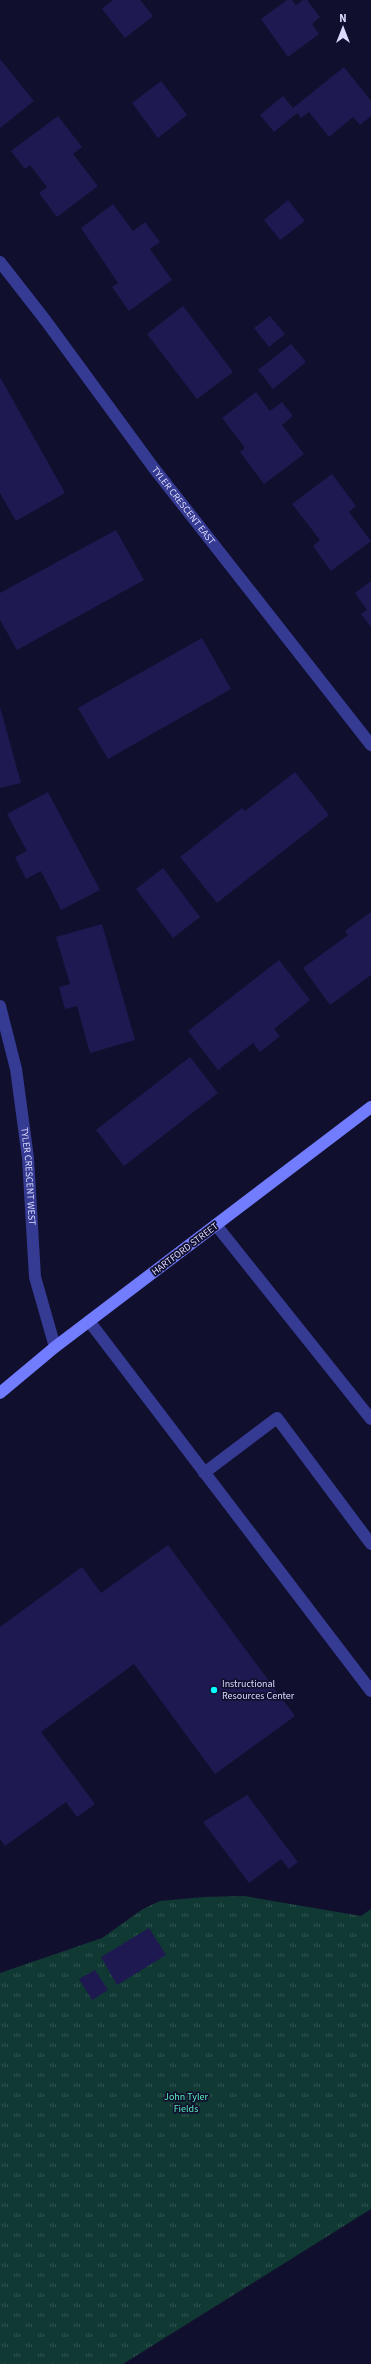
<svg xmlns="http://www.w3.org/2000/svg" width="371" height="2364" viewBox="0 0 371 2364" font-family="'Source Sans 3',sans-serif">
	<style>
		.park { fill: url(#park-tufts) }
		.building { fill: #1f1951 }
		.lines { fill: none; stroke-linecap: round; stroke-linejoin: round }
		.lane { stroke: #353a92; stroke-width: 12 }
		.street { stroke: #353a92; stroke-width: 12 }
		.secondary { stroke: #727cff; stroke-width: 12 }
		.poi-dot { fill: #07fdff; stroke: #110f2e; stroke-width: 1.5 }
		.labels { text-anchor: middle; dominant-baseline: central; stroke-width: 3.5; stroke-linejoin: round; paint-order: stroke }
		.street-label { font-size: 10px; fill: #dcdbff; stroke: #110f2e }
		.poi-label { font-size: 10px; fill: #dcdbff; stroke: #110f2e; text-anchor: start }
		.park-label { font-size: 10px; fill: #59edbb; stroke: #110f2e }
	</style>
	<defs>
		<pattern id="park-tufts" width="24" height="20" patternUnits="userSpaceOnUse"><rect width="24" height="20" fill="#113934"/><path d="M3 7l-1-3M5 7V3M7 7l1-3M15 17l-1-3M17 17v-4M19 17l1-3" fill="none" stroke="#335552"/></pattern>
	</defs>
	<rect width="100%" height="100%" fill="#110f2e"/>
	<path class="park" d="M244 1896 361 1916 371 1909V2209L123 2364H0V1973L102 1938 143 1909 160 1901 204 1897Z"/>
	<path class="building" d="M113 0H140L153 16 125 38 102 9Z
		M287 0H292L296 5 303 0H307L320 17 312 24 319 34 288 57 261 19Z
		M0 59 34 101 0 128Z
		M344 67 371 101V116L360 125 353 117 329 137 309 112 301 118 297 113 274 132 260 115 283 96 293 108Z
		M161 81 187 115 158 138 132 103Z
		M58 116 82 147 73 154 98 186 57 217 39 193 47 187 30 165 25 169 11 151Z
		M288 200 305 221 280 240 264 220Z
		M113 204 133 231 145 222 160 242 150 249 172 280 129 311 112 287 118 283 81 228Z
		M183 306 233 372 197 399 147 334Z
		M270 316 285 334 269 347 254 328Z
		M291 344 306 362 273 389 258 370Z
		M0 377 65 493 16 521 0 493Z
		M256 392 270 411 282 402 293 416 282 425 304 454 264 484 240 452 245 448 222 418Z
		M332 474 356 506 349 512 371 541 331 571 313 546 320 540 292 504Z
		M116 530 144 580 17 650 0 620V593Z
		M371 581V627L361 614 367 610 355 593Z
		M202 638 231 689 108 759 78 708Z
		M0 707 21 783 0 788Z
		M295 772 329 815 217 903 180 857 242 808 245 811Z
		M48 792 100 890 61 910 41 871 26 879 15 857 27 851 7 814Z
		M163 868 200 917 173 938 136 889Z
		M371 912V975L330 1005 303 968 348 935 345 931Z
		M102 924 135 1040 90 1053 77 1006 65 1009 59 987 70 984 56 937Z
		M279 960 310 1000 274 1029 280 1036 260 1052 253 1043 218 1070 188 1031Z
		M190 1057 218 1093 124 1166 96 1130Z
		M168 1545 295 1716 215 1774 134 1664 41 1732 95 1804 77 1817 66 1802 5 1846 0 1839V1627L82 1567 101 1593Z
		M247 1795 298 1862 289 1869 281 1859 249 1883 203 1822Z
		M149 1928 166 1955 117 1985 101 1957Z
		M95 1970 108 1990 92 2000 79 1979Z"/>
	<g class="lines">
		<path class="lane" d="M216 1225 371 1419
			M89 1321 371 1691
			M204 1473 277 1418 371 1544"/>
		<g class="street">
			<path id="s1" d="M0 262 46 321 153 467 371 745"/>
			<path id="s2" d="M0 1006 16 1069 28 1158 35 1277 55 1347"/>
		</g>
		<path class="secondary" d="M0 1393 55 1347 371 1107"/>
	</g>
	<circle class="poi-dot" cx="214" cy="1690" r="4"/>
	<g class="labels">
		<g class="street-label">
			<text stroke="none"><textPath href="#s1" startOffset="305">TYLER CRESCENT EAST</textPath></text>
			<text stroke="none"><textPath href="#s2" startOffset="173">TYLER CRESCENT WEST</textPath></text>
			<text transform="translate(185 1249) rotate(-37)">HARTFORD STREET</text>
		</g>
		<g class="poi-label">
			<text x="222" y="1684">Instructional<tspan x="222" dy="12">Resources Center</tspan></text>
		</g>
		<g class="park-label">
			<text x="186" y="2097">John Tyler<tspan x="186" dy="12">Fields</tspan></text>
		</g>
	</g>
	<g transform="translate(343 28)" stroke="#110f2e" stroke-width="3" paint-order="stroke">
	<path d="M0-3L7 15L0 10L-7 15Z" fill="#dcdbff"/>
	<text y="-6" font-size="11" font-weight="bold" text-anchor="middle" fill="#dcdbff">N</text>
	</g>
</svg>
